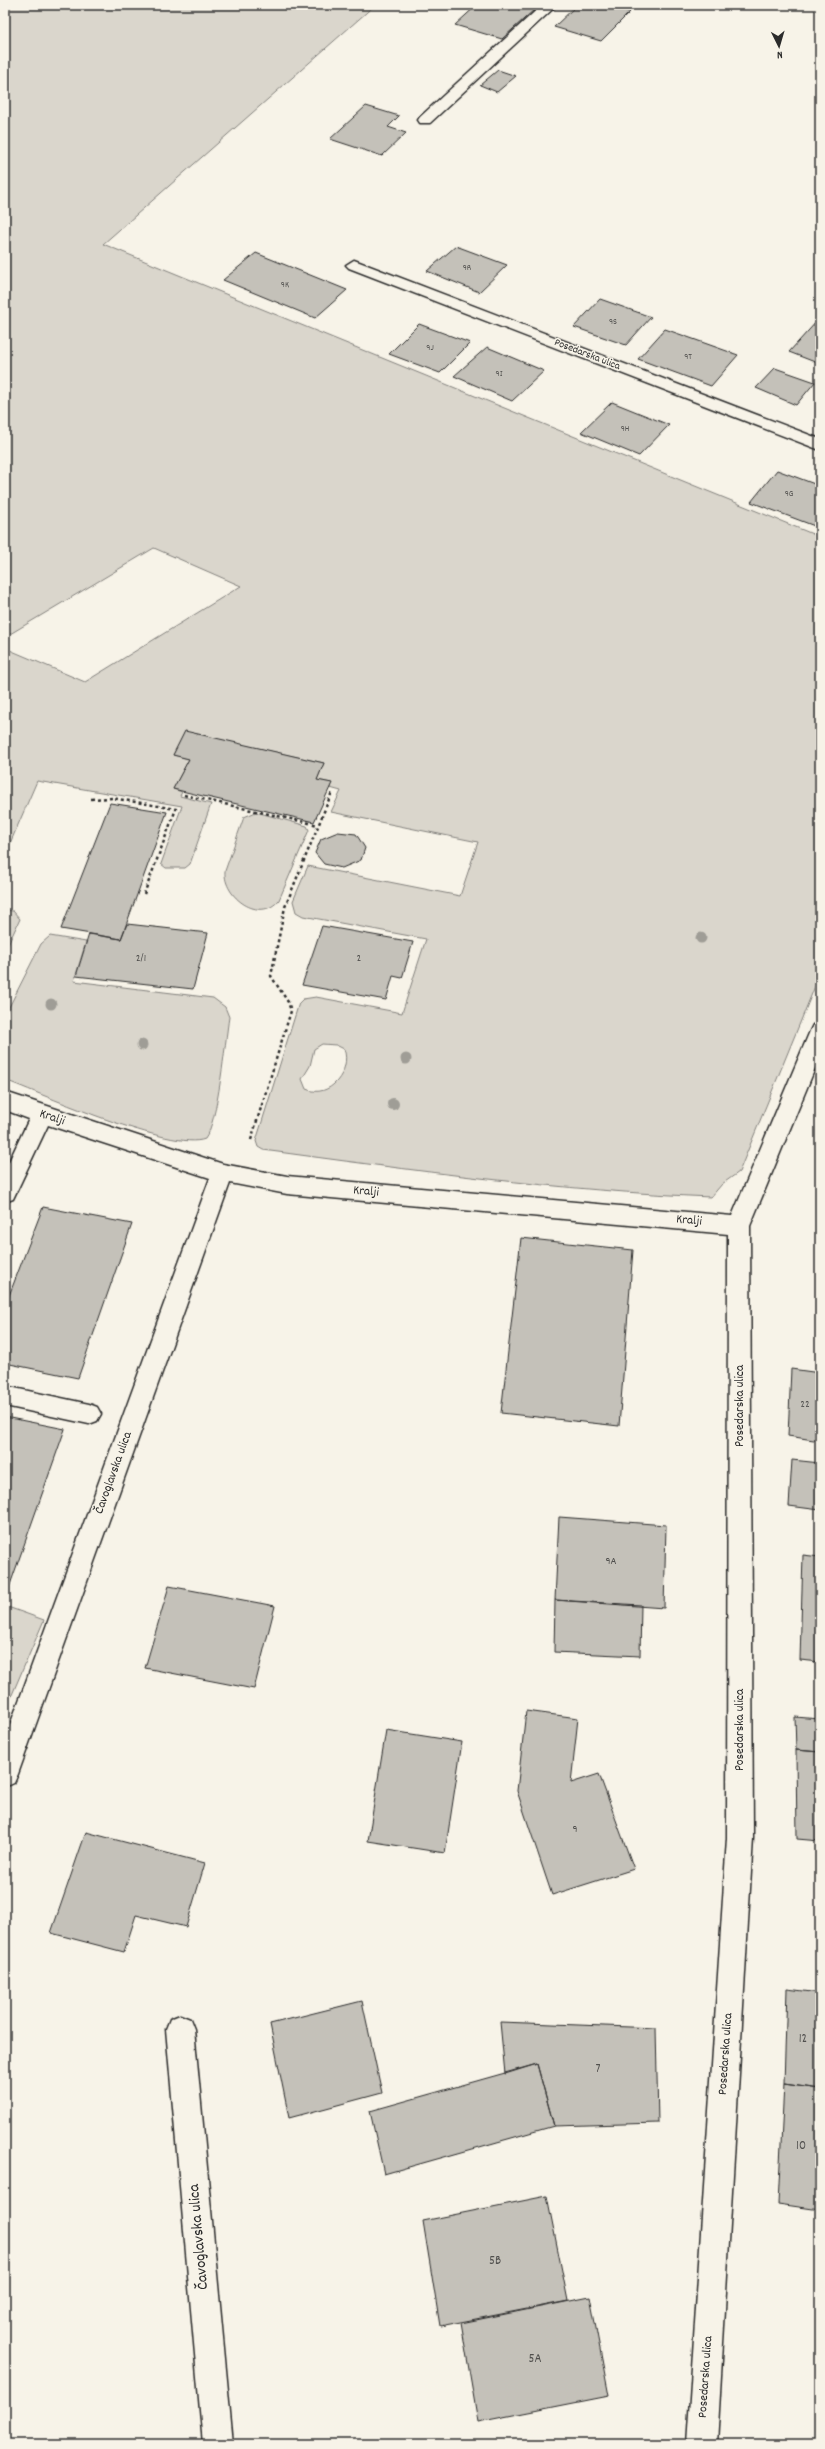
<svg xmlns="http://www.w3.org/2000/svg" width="825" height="2449" viewBox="0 0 825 2449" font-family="Dekko,sans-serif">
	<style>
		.green { fill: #dad6cc; stroke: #82807c; fill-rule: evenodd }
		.building { fill: #c4c1b9; stroke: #2b2b2b }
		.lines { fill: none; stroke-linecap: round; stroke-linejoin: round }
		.minor-casing { stroke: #2b2b2b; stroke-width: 3 }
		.path { stroke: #2b2b2b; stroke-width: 2.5; stroke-dasharray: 3 3; stroke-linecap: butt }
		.minor { fill: #f7f3e8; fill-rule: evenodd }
		.tree { fill: #9f9d96 }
		.labels { text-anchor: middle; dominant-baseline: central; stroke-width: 3; stroke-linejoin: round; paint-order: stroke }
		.far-number-label { font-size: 9px; fill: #51504e }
		.far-street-label { font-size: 11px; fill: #2b2b2b; stroke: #f7f3e8 }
		.number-label { font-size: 11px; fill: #51504e }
		.street-label { font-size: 13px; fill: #2b2b2b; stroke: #f7f3e8 }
		.near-number-label { font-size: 13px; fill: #51504e }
		.near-street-label { font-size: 16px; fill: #2b2b2b; stroke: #f7f3e8 }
	</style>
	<rect width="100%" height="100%" fill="#f7f3e8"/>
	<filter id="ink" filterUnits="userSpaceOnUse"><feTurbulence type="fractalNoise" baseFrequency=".025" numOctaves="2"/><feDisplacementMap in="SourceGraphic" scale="8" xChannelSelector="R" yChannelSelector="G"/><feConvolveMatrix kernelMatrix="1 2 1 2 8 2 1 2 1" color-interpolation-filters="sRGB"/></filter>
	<g filter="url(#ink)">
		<path class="green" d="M5 5H375L103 244 820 537V974L739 1172 722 1184 711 1197C561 1191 412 1170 263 1150L258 1147 256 1141 299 1003 303 999 316 997 402 1013 426 939 303 916 296 912 293 901 308 866 460 896 478 842 331 812 341 791 330 788 331 783 317 780 324 763 185 732 173 755 189 759 173 789 182 792 180 796 211 804 190 864 185 868H166L161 864 182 806 37 781 5 855V648L85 682 241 586 154 548 5 637ZM322 1044 336 1045 344 1049C352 1070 330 1100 306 1089L302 1079 310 1066 314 1049Z
			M256 812 307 826 309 830 279 900C260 924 223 897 225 871L244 817Z
			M5 910 13 911 20 919 5 951Z
			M50 936 86 942 74 981 213 998 225 1007 229 1017C225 1043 218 1122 205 1139 173 1152 42 1094 5 1080V1015L41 944Z
			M5 1606 44 1620 5 1711Z"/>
		<path class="building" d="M477 5H523L535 9 502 39 455 25Z
			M577 5H608L630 12 601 41 554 27Z
			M498 70 516 76 497 92 480 85Z
			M366 106 399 116 388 127 406 133 382 156 330 139Z
			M456 246 507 265 479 292 427 271Z
			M256 253 347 290 315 318 223 280Z
			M600 299 651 317 626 345 574 327Z
			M818 320 820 321V364L789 352Z
			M419 324 470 343 440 373 389 354Z
			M665 329 738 355 711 386 638 359Z
			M487 347 544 371 512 401 454 376Z
			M775 368 815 382 796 405 756 388Z
			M612 402 669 425 639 456 581 432Z
			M777 470 820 486V528L751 502Z
			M185 731 324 763 317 780 332 783 314 822 173 789 189 759 173 755Z
			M110 803 167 812 121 939 61 929Z
			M338 832 356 834 365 848 361 860 342 868 324 864 315 853 321 839Z
			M127 924 208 933 193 989 76 976 89 934 121 939Z
			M322 926 413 942 402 978 393 976 386 1000 302 985Z
			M43 1207 132 1224 78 1378 5 1363V1306Z
			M521 1238 633 1250 619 1426 501 1413Z
			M791 1369 820 1373V1441L788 1436Z
			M5 1417 65 1429 5 1599Z
			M792 1460 820 1463V1510L789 1506Z
			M559 1517 666 1525 664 1608 555 1600Z
			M803 1555 820 1557V1662L800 1660Z
			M169 1586 275 1606 254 1689 145 1668Z
			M555 1600 641 1605 640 1656 554 1652Z
			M526 1711 578 1718 571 1783 599 1774 634 1869 552 1895 517 1791Z
			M795 1717 820 1719V1752L796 1750Z
			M386 1730 462 1742 445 1853 368 1841Z
			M796 1750 820 1752V1841L797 1839Z
			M86 1832 205 1863 186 1927 136 1915 124 1952 51 1933Z
			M787 1989 820 1993V2089L784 2084Z
			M362 2001 382 2093 289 2118 270 2024Z
			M500 2022 656 2028 658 2123 554 2126 537 2064 505 2074Z
			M537 2064 554 2126 384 2174 370 2111Z
			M784 2084 820 2089V2210L778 2204Z
			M547 2196 568 2301 440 2326 423 2221Z
			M590 2297 609 2396 478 2422 461 2323Z"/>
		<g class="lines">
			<defs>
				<path id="minor" d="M542 5H557L430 123H420L418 120 420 117Z
					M354 260 820 439V450L349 268 346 265Z
					M820 1023V1056L750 1226 753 1838 717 2444H687L727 1838 728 1234 287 1194 230 1183 18 1774 14 1783 5 1787V1739L210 1178 48 1125 13 1199 5 1202V1170L29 1119 5 1110V1092L223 1164 287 1176 732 1216 810 1031 813 1025Z
					M5 1386 89 1404 97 1407 101 1414 97 1421 89 1424 5 1406Z
					M180 2015 190 2019 194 2029 233 2444H203L166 2029 170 2019Z"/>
			</defs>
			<use href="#minor" class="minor-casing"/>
			<path class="path" d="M184 795 318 825
				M91 799 112 798 176 809 144 894
				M251 1140 291 1011 288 1002 271 976 285 907 332 792"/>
			<use href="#minor" class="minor"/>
		</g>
		<g class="tree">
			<circle cx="701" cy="938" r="5.5"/>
			<circle cx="51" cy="1004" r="5.5"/>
			<circle cx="142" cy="1045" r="5.5"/>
			<circle cx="406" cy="1059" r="5.5"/>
			<circle cx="393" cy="1104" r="6"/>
		</g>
	</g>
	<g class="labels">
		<g class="far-number-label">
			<text x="467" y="268">9R</text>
			<text x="285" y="285">9K</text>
			<text x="613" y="322">9S</text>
			<text x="430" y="348">9J</text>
			<text x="688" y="357">9T</text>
			<text x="499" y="374">9I</text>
			<text x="625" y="429">9H</text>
			<text x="789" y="494">9G</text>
		</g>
		<g class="far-street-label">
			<text transform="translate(587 355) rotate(21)">Posedarska ulica</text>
		</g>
		<g class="number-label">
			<text x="141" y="959">2/1</text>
			<text x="359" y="959">2</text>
			<text x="805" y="1405">22</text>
			<text x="611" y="1562">9A</text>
			<text x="575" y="1830">9</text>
		</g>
		<g class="street-label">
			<text transform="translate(52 1118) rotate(19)">Kralji</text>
			<text transform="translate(366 1192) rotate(5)">Kralji</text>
			<text transform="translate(689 1221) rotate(5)">Kralji</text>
			<text transform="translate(740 1406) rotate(-90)">Posedarska ulica</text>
			<text transform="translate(114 1473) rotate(-70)">Čavoglavska ulica</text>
			<text transform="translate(740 1730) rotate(-90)">Posedarska ulica</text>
			<text transform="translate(726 2054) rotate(-86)">Posedarska ulica</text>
			<text transform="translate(706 2377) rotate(-86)">Posedarska ulica</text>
		</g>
		<g class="near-number-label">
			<text x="803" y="2039">12</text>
			<text x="598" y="2069">7</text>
			<text x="801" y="2146">10</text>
			<text x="495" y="2261">5B</text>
			<text x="535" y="2359">5A</text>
		</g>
		<g class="near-street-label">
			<text transform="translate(199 2237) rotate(-95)">Čavoglavska ulica</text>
		</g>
	</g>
	<rect width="825" height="2449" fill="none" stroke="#f7f3e8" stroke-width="20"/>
	<rect x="10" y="10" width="805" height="2429" fill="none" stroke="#2b2b2b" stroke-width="1.5" filter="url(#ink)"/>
	<g transform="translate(779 46) rotate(175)" stroke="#f7f3e8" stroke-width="3" paint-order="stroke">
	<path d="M0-3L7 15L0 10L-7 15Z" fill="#2b2b2b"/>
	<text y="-6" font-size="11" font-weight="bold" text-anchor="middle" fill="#2b2b2b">N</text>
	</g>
</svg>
